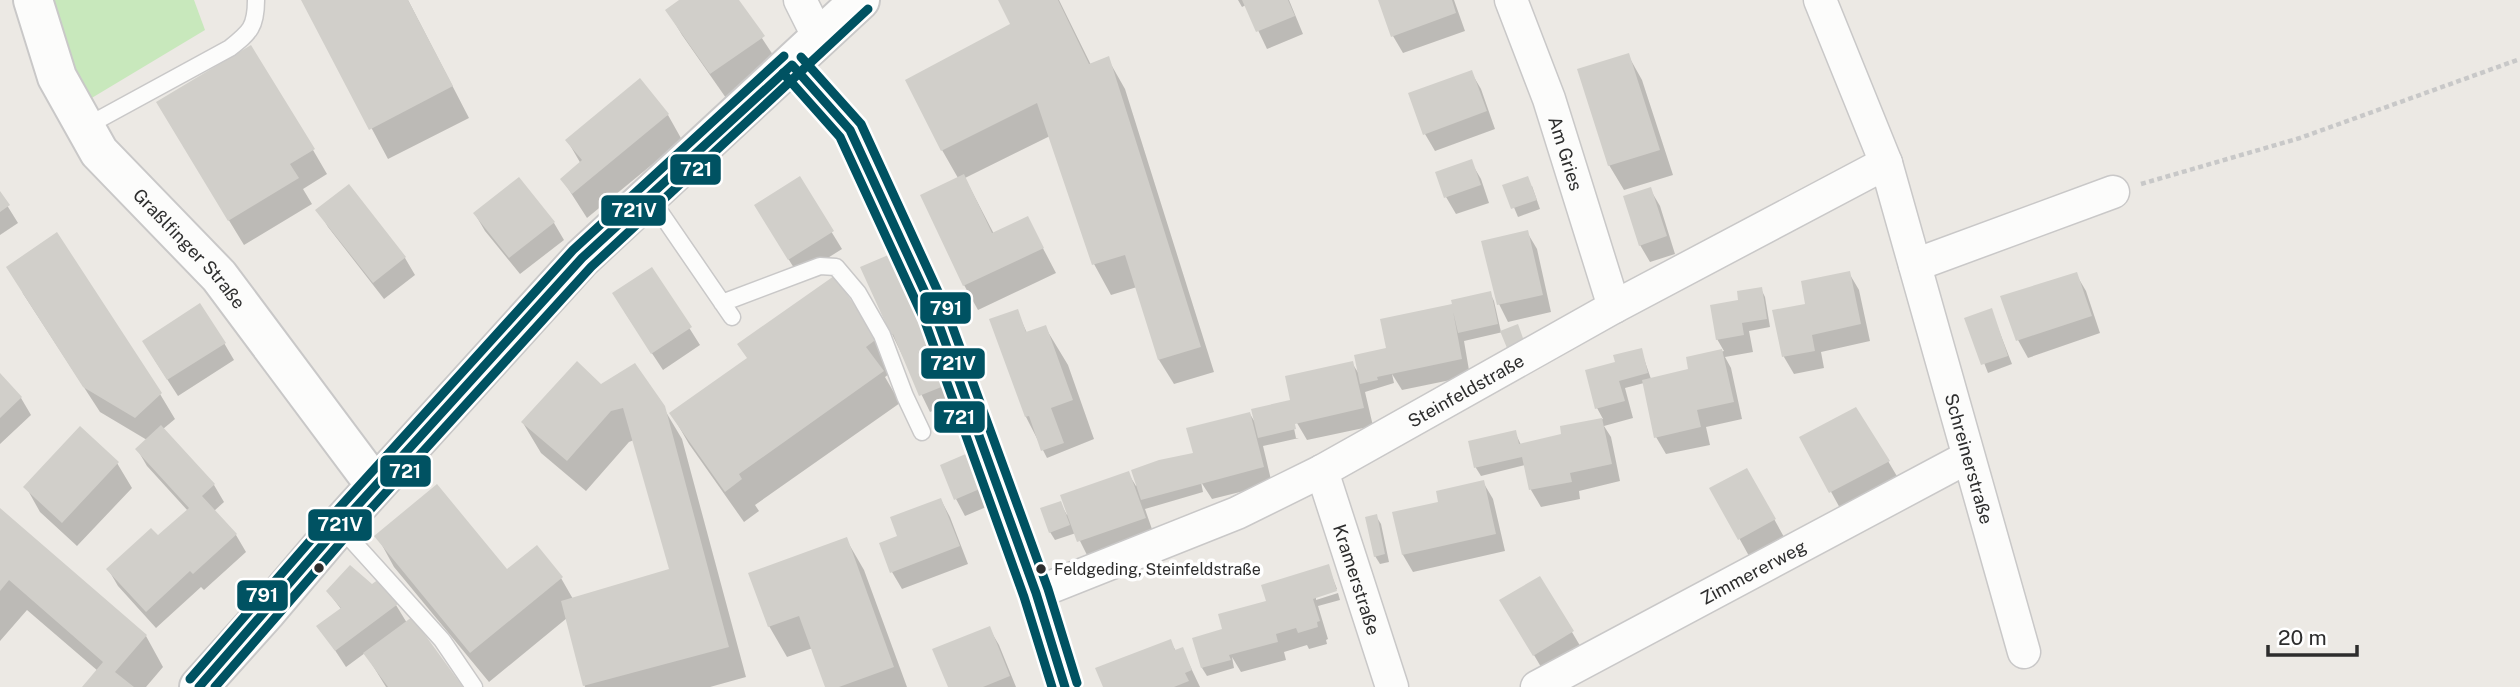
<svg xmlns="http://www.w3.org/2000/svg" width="2520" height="687" viewBox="0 0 2520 687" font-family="'Public Sans',sans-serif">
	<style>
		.green { fill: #c8e8bc }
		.shadow { fill: #0003 }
		.building { fill: #d1cfca }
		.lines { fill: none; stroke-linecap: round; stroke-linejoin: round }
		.lane-casing { stroke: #c9c8c8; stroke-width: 19 }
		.street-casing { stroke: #c9c8c8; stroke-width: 35 }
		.secondary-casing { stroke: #c9c8c8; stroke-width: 42 }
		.path { stroke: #c8c8c8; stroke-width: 4.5; stroke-dasharray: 5 3.5; stroke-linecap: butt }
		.lane { stroke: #fcfcfb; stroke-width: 16 }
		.street { stroke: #fcfcfb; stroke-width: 32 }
		.secondary { stroke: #fcfcfb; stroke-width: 38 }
		.bus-1-casing { stroke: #fff; stroke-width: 14 }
		.bus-2-casing { stroke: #fff; stroke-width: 14 }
		.bus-3-casing { stroke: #fff; stroke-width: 14 }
		.bus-1 { stroke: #005262; stroke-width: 9 }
		.bus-2 { stroke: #005262; stroke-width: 9 }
		.bus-3 { stroke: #005262; stroke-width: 9 }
		.bus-dot { fill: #2d2d2d; stroke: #fff; stroke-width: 2.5 }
		.labels { text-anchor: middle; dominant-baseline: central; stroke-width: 7; stroke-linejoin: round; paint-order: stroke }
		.bus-label { font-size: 16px; fill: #2d2d2d; stroke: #fff; text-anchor: start }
		.street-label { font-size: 18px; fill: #2d2d2d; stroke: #fff }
		.line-badge { stroke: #fff; stroke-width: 2.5 }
		.badge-label { font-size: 19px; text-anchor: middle; font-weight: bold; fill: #fff }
	</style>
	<rect width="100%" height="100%" fill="#ece9e4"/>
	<path class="green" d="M53 0H194L205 30 90 99 70 59Z"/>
	<path class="shadow" d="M303 0H408L469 118 388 159Z
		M682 0H737L777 61 726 98 682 35 667 10Z
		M1000 0H1059L1091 65 1108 59 1125 89 1214 372 1174 384 1159 360 1137 287 1111 295 1094 264 1050 136 965 178 994 234 1027 218 1056 273 978 310 964 285 958 178 942 150 1013 25Z
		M1238 0H1289L1303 34 1267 49 1246 5 1242 7Z
		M1381 0H1454L1465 31 1403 53 1393 36Z
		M1628 55 1642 80 1673 175 1624 190 1609 165Z
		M1471 72 1481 89 1495 129 1435 151 1425 134Z
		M668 115 682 140 587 218 562 179 581 164 567 140Z
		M172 127 313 150 327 174 303 189 312 204 244 245Z
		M1471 162 1481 179 1489 203 1456 214 1446 197Z
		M799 179 842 249 799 276 766 223Z
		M348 186 405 258 415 275 384 299 328 227 318 210Z
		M1505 186H1532L1540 209 1518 217Z
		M1650 189 1660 206 1675 254 1650 262 1640 245Z
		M0 194 18 223 0 235Z
		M475 214 554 223 564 240 520 274 485 231Z
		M1527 232 1537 249 1551 312 1508 322 1499 304Z
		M892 255 957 401 930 412 892 334Z
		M652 269 700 345 663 370 624 311Z
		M1849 273 1859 290 1870 341 1821 352 1824 368 1794 374 1784 357 1774 312 1807 305Z
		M2076 274 2086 291 2100 333 2028 358 2018 340Z
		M1761 289 1765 297 1770 327 1749 331 1753 352 1725 357 1731 368 1742 419 1706 427 1710 445 1666 454 1656 437 1644 383 1625 388 1633 418 1604 426 1611 437 1620 481 1579 491 1580 499 1541 507 1531 490 1525 465 1481 476 1476 468 1470 442 1515 432 1521 445 1563 435 1562 428 1603 419 1597 408 1614 364 1641 350 1651 379 1690 371 1688 359 1724 351 1717 339 1738 302Z
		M22 292 160 394 175 419 163 429 214 485 224 502 214 511 236 535 246 552 204 590 201 587 156 628 118 586 108 569 158 538 188 511 147 466 137 449 147 440 100 412Z
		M1490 293 1494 301 1501 332 1517 326 1513 355 1503 332 1464 341 1470 376 1402 390 1392 374 1394 383 1365 392 1373 426 1307 440 1297 423 1352 363 1359 374 1384 350 1450 306 1455 315Z
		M1991 310 2012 364 1988 373 1967 319Z
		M1017 311 1027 333 1045 327 1068 365 1094 439 1047 458 1026 417Z
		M877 339 894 370 885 377 900 403 755 505 759 511 744 522 689 444 671 413Z
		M224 343 234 360 178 396 154 359Z
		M0 376 21 398 31 415 0 444Z
		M600 386 663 407 682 439 746 677 710 687H585L567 618 489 682 394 567 377 536 507 572 561 578 573 599 671 570 634 440 629 442 586 491 541 453 523 423Z
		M1290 409 1296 438H1299L1263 446 1272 484 1212 499 1201 482 1203 492 1145 509 1154 535 1089 559 1076 533 1055 540 1050 532 1060 503 1067 515 1128 473 1136 486 1191 455 1250 414 1256 424Z
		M1801 437 1888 461 1898 478 1841 510Z
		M967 455 977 472 991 505 965 516 956 499Z
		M117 463 132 488 77 546 40 512 26 487Z
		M1747 470 1784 537 1749 556 1712 489Z
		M1483 482 1493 499 1505 551 1413 572 1403 555 1394 514 1440 503Z
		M941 500 950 517 968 564 902 589 892 572 899 537Z
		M0 510 146 636 163 667 146 687H84L98 671 27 610 0 641Z
		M1376 516 1381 524 1389 562 1380 564 1375 556Z
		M846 539 864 570 907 687H827L813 648 787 657 769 626Z
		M1328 566 1337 589 1316 596V600L1338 593 1340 600 1318 606 1328 639 1326 640 1327 644 1309 649 1307 645 1284 652 1286 660 1241 672 1232 657 1234 668 1207 676 1202 668 1221 631Z
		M1540 578 1582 649 1544 672 1502 601Z
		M328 592 396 605 407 623 461 687H386L365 653 346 667 319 626 341 609Z
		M989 628 999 645 1016 687H950Z
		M1170 641 1176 651 1182 649 1200 687H1105Z"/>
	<path class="building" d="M301 0H408L453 86 369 130Z
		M679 0H739L765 36 710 74 665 10Z
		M998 0H1058L1089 64 1109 56 1201 347 1158 360 1125 255 1092 265 1037 103 941 151 905 80 1010 24Z
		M1242 0H1288L1295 16 1256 32Z
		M1378 0H1452L1456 13 1391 37Z
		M251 45 315 149 290 164 299 178 228 221 156 102Z
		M1629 53 1660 150 1608 166 1577 69Z
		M1472 70 1487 111 1423 135 1408 93Z
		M640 78 669 114 572 194 560 179 582 160 565 140Z
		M1472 159 1481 185 1444 198 1435 172Z
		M964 174 992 233 1028 216 1044 248 963 286 920 195Z
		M800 176 834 231 788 260 754 205Z
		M1528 176 1537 200 1511 209 1502 185Z
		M519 177 555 222 509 258 473 213Z
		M349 184 406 257 373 283 315 210Z
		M1651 187 1667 236 1639 246 1623 196Z
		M0 191 10 205 0 212Z
		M1528 230 1543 295 1497 305 1481 241Z
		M57 232 162 393 135 418 83 387 6 267Z
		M893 253 949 384 919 396 893 334 891 335 860 267Z
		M652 267 692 327 651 354 612 293Z
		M1850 271 1861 324 1812 335 1815 351 1782 357 1772 310 1805 304 1801 281Z
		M2077 272 2092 316 2016 341 2000 296Z
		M834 276 878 338 866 347 884 371 739 474 742 479 725 492 669 413 747 358 737 344Z
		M1762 287 1767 319 1742 323 1744 335 1716 340 1710 305 1738 300 1737 291Z
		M1491 291 1498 324 1458 333 1453 311 1462 359 1377 377 1378 380 1360 384 1354 355 1386 348 1380 319 1452 304 1451 300Z
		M200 303 226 343 167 380 142 341Z
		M1992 308 2008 356 1981 365 1964 318Z
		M1018 309 1026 332 1046 325 1073 400 1051 408 1064 443 1041 451 1029 416 1025 417 989 319Z
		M1518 324 1524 341 1507 348 1500 331Z
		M1642 348 1648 373 1619 381 1625 401 1595 409 1585 370 1615 362 1613 355Z
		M1722 349 1734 402 1697 410 1701 427 1654 438 1642 380 1688 369 1686 357Z
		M577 361 601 384 635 363 665 406 729 647 583 686 561 601 669 569 623 408 611 411 567 461 521 422Z
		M1353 361 1364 408 1295 424 1296 429 1258 438 1251 409 1290 400 1285 376Z
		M0 373 22 397 0 418Z
		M1856 407 1890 461 1829 493 1799 437Z
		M1250 412 1264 467 1141 500 1131 470 1159 460 1193 453 1186 428Z
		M1602 418 1612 464 1570 473 1572 482 1529 490 1522 457 1474 468 1468 441 1516 430 1519 444 1561 434 1560 426Z
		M161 425 215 484 202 496 237 534 193 574 190 571 146 612 106 569 151 528 158 535 189 508 135 449Z
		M80 426 119 462 62 523 23 487Z
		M968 453 982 488 954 500 940 465Z
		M1747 468 1776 519 1738 540 1709 488Z
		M1129 471 1146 518 1077 542 1060 495Z
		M1484 480 1496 534 1402 555 1392 512 1438 502 1436 491Z
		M437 484 507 569 537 545 563 577 470 653 374 536Z
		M941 498 960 546 890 573 879 543 897 536 890 517Z
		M1061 501 1070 525 1049 533 1040 508Z
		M0 508 147 635 115 672 134 687H82L103 662 9 580 0 591Z
		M1377 514 1385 554 1374 557 1365 517Z
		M847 537 894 667 839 687H825L799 616 768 627 748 573Z
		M1329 564 1337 591 1313 599 1320 621 1317 622 1318 627 1298 633 1296 628 1276 634 1278 642 1229 655 1231 660 1201 668 1192 638 1222 629 1218 614 1266 601 1261 585Z
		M350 565 372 584 379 579 398 604 335 651 316 626 341 608 326 591Z
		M1540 576 1574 631 1533 656 1499 600Z
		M412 617 463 687H388L363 653Z
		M990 626 1010 676 983 687H948L932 649Z
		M1171 639 1175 650 1183 647 1192 670 1185 673 1189 681 1174 687H1103L1095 668Z"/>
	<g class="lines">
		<defs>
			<path id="lane" d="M85 127 230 48C250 32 256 27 256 0
				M649 196 732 317
				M722 303 820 266 836 267 858 293 882 335 905 396 922 432
				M339 526 442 640 474 687"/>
			<g id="street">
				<path d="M800 0 819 38"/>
				<path id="s1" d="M1511 0 1549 99 1614 307"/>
				<path id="s2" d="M1820 0 1886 163 2024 652"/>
				<path d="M792 65 850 130 935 314 1036 593 1065 687"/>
				<path d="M1915 265 2113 192"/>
				<path id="s3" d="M1322 471 1392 687"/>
				<path id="s4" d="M1036 593 1237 513 1322 471 1614 307 1886 163"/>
				<path id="s5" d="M1537 687 1968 457"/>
			</g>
			<g id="secondary">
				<path id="s6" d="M33 0 57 77 99 152 219 276 375 485"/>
				<path d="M199 687 267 611 339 526 582 258 860 0"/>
			</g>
		</defs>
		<use href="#lane" class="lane-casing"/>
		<use href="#street" class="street-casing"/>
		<use href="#secondary" class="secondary-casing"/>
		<path class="path" d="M2141 184 2300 138 2520 59"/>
		<use href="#lane" class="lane"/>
		<use href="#street" class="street"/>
		<use href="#secondary" class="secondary"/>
		<defs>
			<path id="bus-1" d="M792 65 850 130 935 314 1036 593 1065 687
				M199 687 339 526 582 258 792 65"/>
			<path id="bus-2" d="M783 73 840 137 924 319 1024 597 1052 687
				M215 687 348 534 591 267 868 9"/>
			<path id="bus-3" d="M801 57 861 124 946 309 1048 589 1077 683
				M190 679 330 518 573 250 784 56"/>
		</defs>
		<use href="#bus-1" class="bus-1-casing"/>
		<use href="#bus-2" class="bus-2-casing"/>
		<use href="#bus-3" class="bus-3-casing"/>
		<use href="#bus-1" class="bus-1"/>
		<use href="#bus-2" class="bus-2"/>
		<use href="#bus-3" class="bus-3"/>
	</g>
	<g class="bus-dot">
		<circle cx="319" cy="568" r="6"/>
		<circle cx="1041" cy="569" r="6"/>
	</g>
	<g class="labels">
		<g class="bus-label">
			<text x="1054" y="569">Feldgeding, Steinfeldstraße</text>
		</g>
		<g class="street-label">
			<text stroke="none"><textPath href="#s1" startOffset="163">Am Gries</textPath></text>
			<text stroke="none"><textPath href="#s6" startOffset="299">Graßlfinger Straße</textPath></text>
			<text stroke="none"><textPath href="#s4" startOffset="476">Steinfeldstraße</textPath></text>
			<text stroke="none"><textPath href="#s2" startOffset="483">Schreinerstraße</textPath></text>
			<text stroke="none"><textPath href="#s5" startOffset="245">Zimmererweg</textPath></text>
			<text stroke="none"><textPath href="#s3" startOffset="114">Kramerstraße</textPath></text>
		</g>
	</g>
	<g class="line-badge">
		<rect x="669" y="153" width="53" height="33" rx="7" fill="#005262"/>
		<rect x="600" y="194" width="67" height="33" rx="7" fill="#005262"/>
		<rect x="919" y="291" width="53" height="34" rx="7" fill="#005262"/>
		<rect x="920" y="347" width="66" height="33" rx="7" fill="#005262"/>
		<rect x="933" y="400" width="53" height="34" rx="7" fill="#005262"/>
		<rect x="379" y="454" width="53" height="34" rx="7" fill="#005262"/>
		<rect x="307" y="508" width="66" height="34" rx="7" fill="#005262"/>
		<rect x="236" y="579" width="53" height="33" rx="7" fill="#005262"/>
	</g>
	<g class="badge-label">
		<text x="696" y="176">721</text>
		<text x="634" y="217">721V</text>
		<text x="946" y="315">791</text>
		<text x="953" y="370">721V</text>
		<text x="959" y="424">721</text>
		<text x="405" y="478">721</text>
		<text x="340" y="531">721V</text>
		<text x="262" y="602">791</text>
	</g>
	<path d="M2268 645v10h89v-10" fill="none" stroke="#2d2d2d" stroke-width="3.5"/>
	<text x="2278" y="645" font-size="21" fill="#2d2d2d" stroke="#ffffff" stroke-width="5" paint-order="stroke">20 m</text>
</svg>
